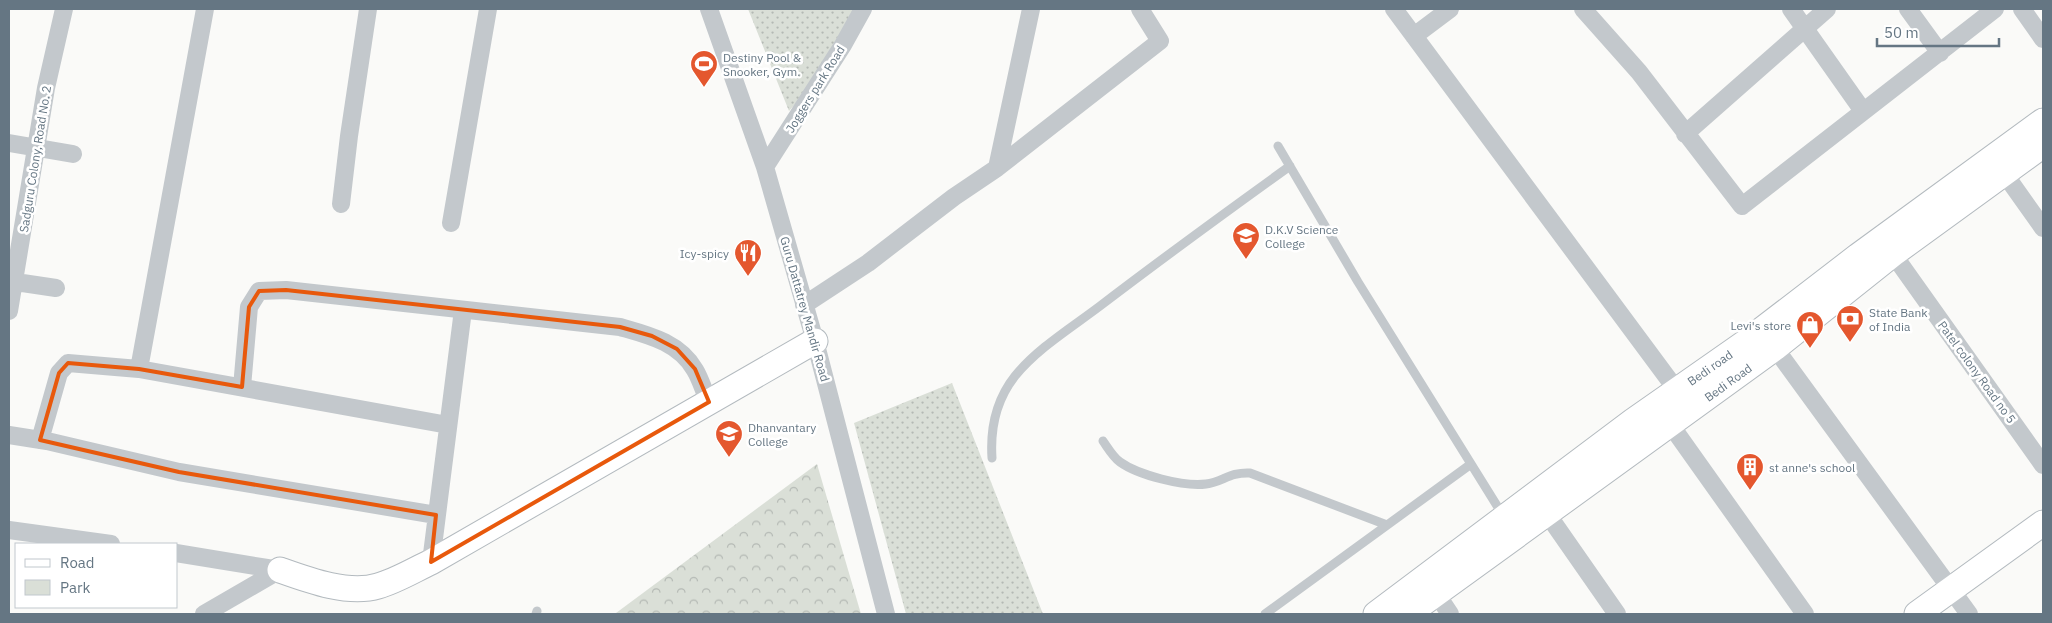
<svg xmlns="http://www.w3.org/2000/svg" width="2052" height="623" viewBox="0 0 2052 623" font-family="'IBM Plex Sans',sans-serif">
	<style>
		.green { fill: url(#green-dots) }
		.forest { fill: url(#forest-crowns) }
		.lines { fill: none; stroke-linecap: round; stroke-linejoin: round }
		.secondary-casing { stroke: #b3babf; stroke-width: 27 }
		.lane { stroke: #c3c8cc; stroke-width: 9 }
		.street { stroke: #c3c8cc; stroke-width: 18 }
		.secondary { stroke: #fff; stroke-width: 25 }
		.marked { fill: none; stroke: #e8590c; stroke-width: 4; stroke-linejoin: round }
		.labels { text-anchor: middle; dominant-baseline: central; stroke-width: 5; stroke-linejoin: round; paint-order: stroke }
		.poi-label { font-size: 12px; fill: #657683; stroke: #fff; text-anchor: start }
		.street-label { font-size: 12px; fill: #657683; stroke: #fff }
	</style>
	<defs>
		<pattern id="green-dots" width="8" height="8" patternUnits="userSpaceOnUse" patternTransform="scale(1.25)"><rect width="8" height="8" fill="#dadfd7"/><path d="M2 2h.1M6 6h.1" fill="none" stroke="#b4b9b4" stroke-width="1.8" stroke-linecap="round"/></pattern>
		<pattern id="forest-crowns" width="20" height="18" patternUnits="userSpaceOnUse" patternTransform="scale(1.25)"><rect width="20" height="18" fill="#dadfd7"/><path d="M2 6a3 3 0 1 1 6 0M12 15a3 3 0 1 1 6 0" fill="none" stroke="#b4b9b4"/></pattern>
	</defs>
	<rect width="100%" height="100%" fill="#fafaf8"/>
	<path class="green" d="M748 9H862L831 64 789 111Z
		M952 383 1043 614H906L854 423Z"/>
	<path class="forest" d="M817 464 861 614 616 613Z"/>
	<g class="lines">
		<defs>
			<g id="secondary">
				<path d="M280 570C308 580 348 595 378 586 396 581 414 570 431 562L815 341"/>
				<path id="s1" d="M1376 614 1633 421 1746 342 1858 256 2043 121"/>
				<path id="s2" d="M1408 614 1775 348 1893 254 2043 145"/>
				<path d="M1917 614 2043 523"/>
			</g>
		</defs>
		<use href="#secondary" class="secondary-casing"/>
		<path class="lane" d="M1278 146 1358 282 1504 517
			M1103 441C1108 448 1113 457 1120 462 1138 475 1184 487 1206 484 1223 482 1229 472 1250 473L1387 525
			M992 458C990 427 996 400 1015 376 1038 348 1071 328 1100 306 1163 258 1226 212 1290 166
			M536 614 537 611
			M1265 614 1471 464"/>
		<path class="street" d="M709 9 765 167 815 341 886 614
			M1394 9 1684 400
			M1583 9 1639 72 1742 206 1995 9
			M1791 9 1863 111
			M1908 9 1940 53
			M2022 9 2043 39
			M1414 36 1450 9
			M1685 134 1827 9
			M9 143 73 154
			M765 167 843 45 863 9
			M997 168 1031 9
			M2004 173 2043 228
			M341 204 349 136 368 9
			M451 223 488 9
			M1893 254 2043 465
			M9 281 56 288
			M804 305 868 263 954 197 997 168 1160 41 1140 9
			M9 311 46 88 64 9
			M1775 348 1969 614
			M139 369 205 9
			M242 387 249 307 259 291 286 290 620 327C648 335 679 342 695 370 701 380 704 392 709 402
			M1670 424 1805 614
			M9 435 47 441 179 472 436 515
			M40 440 59 373 68 363 139 369 448 425
			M1548 515 1617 614
			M9 530 111 544
			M176 553 280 570
			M431 562 463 310
			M1436 593 1450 614
			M204 614 280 570"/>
		<use href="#secondary" class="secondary"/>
	</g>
	<path class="marked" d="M286 290 620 327 652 336 677 349 695 369 709 402 431 562 436 515 179 472 40 440 59 373 68 363 139 369 242 387 249 307 259 291Z"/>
	<defs>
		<symbol id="stadium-pin" viewBox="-11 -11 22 30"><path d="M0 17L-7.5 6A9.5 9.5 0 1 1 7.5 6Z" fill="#e4572e" stroke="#fff"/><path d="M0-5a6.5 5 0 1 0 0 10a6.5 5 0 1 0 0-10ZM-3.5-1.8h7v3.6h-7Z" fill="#fff"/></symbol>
		<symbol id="university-pin" viewBox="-11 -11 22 30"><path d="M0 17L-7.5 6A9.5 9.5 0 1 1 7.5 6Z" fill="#e4572e" stroke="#fff"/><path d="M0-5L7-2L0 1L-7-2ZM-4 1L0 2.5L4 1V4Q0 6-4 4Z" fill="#fff"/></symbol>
		<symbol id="restaurant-pin" viewBox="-11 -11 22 30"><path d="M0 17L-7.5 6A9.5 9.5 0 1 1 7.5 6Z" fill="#e4572e" stroke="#fff"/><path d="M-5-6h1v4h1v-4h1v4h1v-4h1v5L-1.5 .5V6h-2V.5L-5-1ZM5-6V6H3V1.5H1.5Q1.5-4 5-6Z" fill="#fff"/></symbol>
		<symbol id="bank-pin" viewBox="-11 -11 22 30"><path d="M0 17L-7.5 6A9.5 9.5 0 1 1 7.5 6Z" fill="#e4572e" stroke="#fff"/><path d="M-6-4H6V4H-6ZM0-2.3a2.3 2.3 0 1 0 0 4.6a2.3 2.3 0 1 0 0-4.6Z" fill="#fff"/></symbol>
		<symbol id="shop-pin" viewBox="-11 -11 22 30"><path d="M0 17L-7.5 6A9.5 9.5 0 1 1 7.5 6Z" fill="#e4572e" stroke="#fff"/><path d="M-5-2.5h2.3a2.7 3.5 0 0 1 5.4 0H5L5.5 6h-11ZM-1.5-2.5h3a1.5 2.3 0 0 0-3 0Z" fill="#fff"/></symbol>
		<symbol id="building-pin" viewBox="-11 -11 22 30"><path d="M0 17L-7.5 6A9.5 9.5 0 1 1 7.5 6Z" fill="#e4572e" stroke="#fff"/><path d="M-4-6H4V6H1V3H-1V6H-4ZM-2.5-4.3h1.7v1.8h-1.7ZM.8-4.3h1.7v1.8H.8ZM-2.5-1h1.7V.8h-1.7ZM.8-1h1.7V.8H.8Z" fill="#fff"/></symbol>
	</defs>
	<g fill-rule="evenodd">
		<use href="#stadium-pin" x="688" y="48" width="32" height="43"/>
		<use href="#university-pin" x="1230" y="220" width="32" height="43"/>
		<use href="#restaurant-pin" x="732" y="237" width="32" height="43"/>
		<use href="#bank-pin" x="1834" y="303" width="32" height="43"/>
		<use href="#shop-pin" x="1794" y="309" width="32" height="43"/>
		<use href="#university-pin" x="713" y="418" width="32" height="43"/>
		<use href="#building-pin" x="1734" y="451" width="32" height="43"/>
	</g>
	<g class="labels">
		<g class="poi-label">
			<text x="723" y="57">Destiny Pool &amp;<tspan x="723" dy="14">Snooker, Gym.</tspan></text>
			<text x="1265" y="229">D.K.V Science<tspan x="1265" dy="14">College</tspan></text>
			<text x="729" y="253" text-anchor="end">Icy-spicy</text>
			<text x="1869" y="312">State Bank<tspan x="1869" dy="14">of India</tspan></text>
			<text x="1791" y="325" text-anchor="end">Levi's store</text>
			<text x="748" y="427">Dhanvantary<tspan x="748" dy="14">College</tspan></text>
			<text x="1769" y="467">st anne's school</text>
		</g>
		<g class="street-label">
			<text transform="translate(815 89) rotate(-58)">Joggers park Road</text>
			<text transform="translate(35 159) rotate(-81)">Sadguru Colony, Road No. 2</text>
			<text transform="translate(805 309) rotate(74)">Guru Dattatrey Mandir Road</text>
			<text stroke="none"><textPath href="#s1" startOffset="415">Bedi road</textPath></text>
			<text transform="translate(1977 372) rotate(54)">Patel colony Road no 5</text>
			<text stroke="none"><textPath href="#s2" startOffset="395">Bedi Road</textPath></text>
		</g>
	</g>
	<rect width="2052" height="623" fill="none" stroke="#657683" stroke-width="20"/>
	<rect x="15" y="543" width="162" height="65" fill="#ffffff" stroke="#c1c8cd"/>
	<rect x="25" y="559" width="25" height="8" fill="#ffffff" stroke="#c1c8cd"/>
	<text x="60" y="568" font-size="15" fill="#657683">Road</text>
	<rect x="25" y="580" width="25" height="15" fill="#dadfd7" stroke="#c1c8cd"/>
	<text x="60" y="593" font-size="15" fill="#657683">Park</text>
	<path d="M1877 38v8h122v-8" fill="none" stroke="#657683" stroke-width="2.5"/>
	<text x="1884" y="38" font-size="15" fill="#657683" stroke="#ffffff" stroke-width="4" paint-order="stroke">50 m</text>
</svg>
